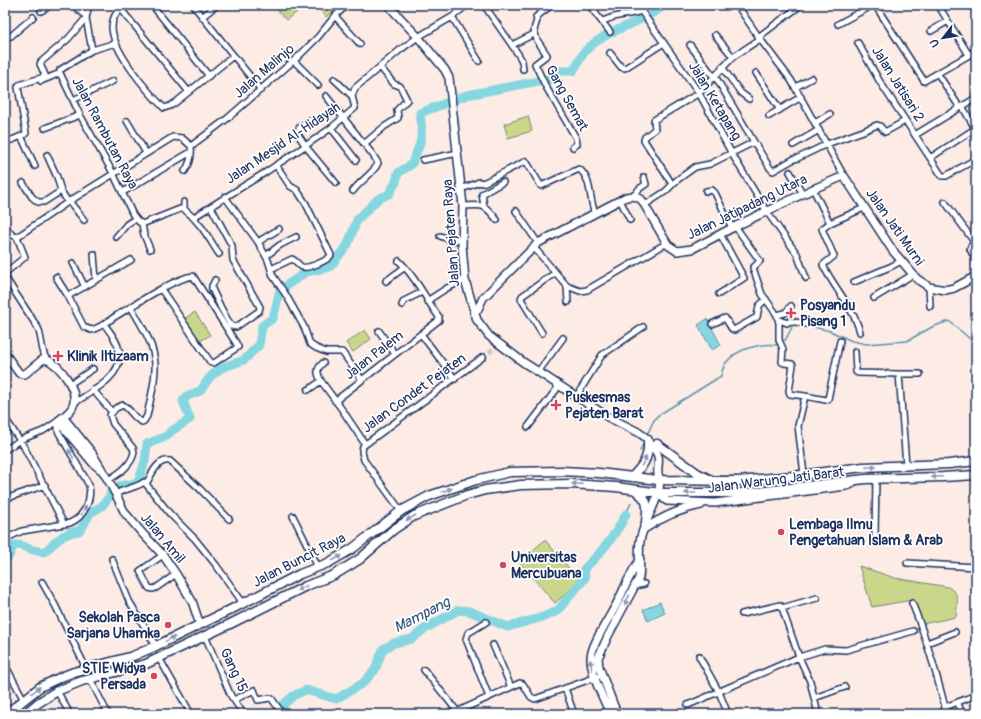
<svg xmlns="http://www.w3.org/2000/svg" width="981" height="719" viewBox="0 0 981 719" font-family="Pangolin,sans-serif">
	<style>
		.green { fill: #cad78b; stroke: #728374 }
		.water { fill: #86d6e0; stroke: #5b93ac }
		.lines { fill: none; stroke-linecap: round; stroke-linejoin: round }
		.stream { stroke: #5b93ac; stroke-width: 1.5 }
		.river { stroke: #86d6e0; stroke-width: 9 }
		.street-tunnel { stroke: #cfc6ca; stroke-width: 5; stroke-dasharray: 5 2.5; stroke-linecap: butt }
		.street-casing { stroke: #1b2f5e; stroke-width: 8 }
		.secondary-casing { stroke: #1b2f5e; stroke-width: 10 }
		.primary-casing { stroke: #1b2f5e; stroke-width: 11 }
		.street { stroke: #fff; stroke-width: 5 }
		.secondary { stroke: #fff; stroke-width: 7 }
		.primary { stroke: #fff; stroke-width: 8 }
		.oneway { fill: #8d97ae }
		.poi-dot { fill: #d1495b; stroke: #fff; stroke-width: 1.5 }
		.labels { text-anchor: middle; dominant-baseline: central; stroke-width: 3.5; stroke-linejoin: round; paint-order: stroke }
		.street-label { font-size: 14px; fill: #1b2f5e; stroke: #fff }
		.poi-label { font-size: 14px; font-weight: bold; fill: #1b2f5e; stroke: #fff; text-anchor: start }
		.water-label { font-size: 15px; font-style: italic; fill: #36597e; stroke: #fff }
	</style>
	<rect width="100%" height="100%" fill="#fcece5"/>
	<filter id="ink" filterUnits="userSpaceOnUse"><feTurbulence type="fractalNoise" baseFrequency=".025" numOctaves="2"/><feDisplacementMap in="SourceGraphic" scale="8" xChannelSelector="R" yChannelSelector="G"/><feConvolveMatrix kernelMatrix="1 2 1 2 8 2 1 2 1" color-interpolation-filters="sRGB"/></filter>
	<g filter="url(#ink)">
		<path class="green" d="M273 5H291L297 12 286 20Z
			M316 5H340L326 17Z
			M528 116 532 131 508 138 504 124Z
			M195 312 210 335 199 342 184 319Z
			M365 330 371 339 353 352 346 343Z
			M545 540 580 581 555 603 519 562Z
			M859 566 895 578 948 587C961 594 957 604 956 617L922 624 912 600 872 607Z"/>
		<path class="water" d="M707 319 721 345 712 350 698 325Z
			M660 602 665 613 648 621 643 610Z"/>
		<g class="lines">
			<path class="stream" d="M806 325 830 331 852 341 866 344 907 341 932 327 949 321 976 344
				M647 435 653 422 657 416 721 376C722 372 723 367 725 364 736 348 761 343 779 345L786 339 794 323
				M640 451 644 442
				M626 514 631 503"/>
			<path class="river" d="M5 560 9 556 13 546C21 543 26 548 33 550 36 551 40 551 44 552 57 542 61 533 79 531L83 526 90 513 102 506 110 496 111 490 119 486 138 483 145 461 147 444 167 436 170 432 190 419 183 401 187 396 200 391 210 377 221 368 244 360 259 345 262 326 273 318 280 290 306 272 330 267 348 244 357 220 378 199 389 194 396 182 398 173 412 164C414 156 418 150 420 143 423 133 421 122 420 113L467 95 549 79 555 71H573C577 65 581 56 586 50 609 28 641 24 665 5
				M282 714 283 705 293 696 306 690 336 699 363 683 375 670 383 649 394 643 412 639 423 630 458 610 469 611 508 627 543 617 557 611 585 578 584 569C601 553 616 535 626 514"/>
			<path class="street-tunnel" d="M483 357 496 347"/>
			<defs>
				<path id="street" d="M73 5 86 16
					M89 5 86 18 92 50
					M123 5C117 11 112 19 112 27 112 51 148 92 164 108L170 106 175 103 233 56
					M152 5 209 76
					M193 5 261 90
					M484 5 518 54 522 61 523 69
					M549 5V7L536 17 537 20 534 30 537 40 547 55 535 64 546 87 576 138 577 144 573 147
					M589 5 610 32
					M637 5 699 93 732 154 767 212 797 254 806 278
					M737 5 760 39 791 80 844 176
					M857 5 860 10H864
					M875 5 924 81 976 51
					M938 5 969 55
					M120 8 189 92
					M41 11 51 5
					M335 16 360 44
					M202 17 217 5
					M452 17 479 61
					M602 22C614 14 628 16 642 11
					M838 24 873 5
					M931 31 948 21
					M5 34 8 37 11 36 33 17
					M715 35 733 57
					M116 43 92 50 60 70V73L80 115 113 173 133 215 138 221 142 224 180 209H184C201 223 208 237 219 254
					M858 43 880 82 942 176H946L976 159
					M512 45 534 34
					M690 45 714 77
					M610 53 621 67 625 68 664 43
					M294 61 318 85
					M722 67 741 93 749 99
					M756 73 780 110
					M938 74 960 108
					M334 79 352 96
					M41 81 60 73
					M796 87 812 78
					M326 96 373 155 378 163C375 172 359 182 353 191
					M73 100 113 81
					M962 106 976 130
					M769 116 801 97
					M310 120 299 128 297 133 307 148 336 183
					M127 121 146 153
					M815 123 830 114
					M45 128 80 115
					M331 128 356 160
					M915 135 976 98
					M21 136 35 166
					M12 140 24 135 26 133 18 87 19 85 44 77 45 75 40 64 41 62 68 39 86 18
					M754 142 770 168 773 171 794 159 798 158 827 144 863 131 877 125 880 126 885 132 905 121
					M364 144 384 127 398 118 397 110 407 100 400 86 394 84 380 67
					M793 145 819 130
					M191 146 228 118 299 56 318 37 335 16 347 5
					M47 155 57 177 61 191 68 202
					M930 158 976 128
					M423 160 458 153
					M790 172 803 194
					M23 183 32 197 38 202H44L61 191
					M672 184 644 140 645 137 655 129 654 120 699 93 733 57 760 39 761 35 797 8
					M461 188 467 187 479 182 483 183 526 161 541 186 579 169C592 178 589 200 595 213
					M813 189 830 223 822 229 834 256 823 265C834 288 853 307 860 332
					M706 191 712 190 715 193 732 228
					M123 192 191 152
					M634 196 639 189 646 184 644 177
					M225 197 258 242 268 260 273 276 286 295 304 327 310 344 316 348 326 352H342L362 380
					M620 200 630 220
					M69 201 84 220
					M184 202V209
					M945 202 975 243
					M645 205 666 191 677 180 695 167 710 164 754 142 715 76
					M463 206C483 205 484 203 497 220
					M484 206 482 194 503 182
					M211 207 232 246 233 260 260 307 259 311 236 327 231 326 221 308 212 289V286L215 280
					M516 211 538 243
					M194 217 266 172 305 146 331 128 355 108 352 96 355 88 400 50 418 37 452 17 467 5
					M830 223 864 208
					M142 224 144 235 150 249
					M5 226 12 235 17 237
					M735 226 760 261 753 268 762 294 777 315 779 323V340L783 349 782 362 784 363 792 364 793 365 789 391 790 394 805 396 798 426 804 474
					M440 236 454 241 462 238
					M17 237 68 202 173 137 182 138 191 146C192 155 190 164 185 171
					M116 237 127 224 135 219
					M258 242 279 229
					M976 243 971 246 970 249 976 261
					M532 248 537 251 567 286 568 302
					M94 254 96 280
					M266 256 280 245 296 237
					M73 263 85 287
					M271 269 292 259C297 261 298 265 302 267 308 269 329 260 331 255L306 204 297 190 290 186 276 165
					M5 273 25 257 17 237
					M5 277 38 328C42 338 41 349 46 359
					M56 277 68 296 84 327 91 330C100 328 108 321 116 316 135 305 172 279 193 276L236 343 238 347 214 363H211L161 289
					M972 279 976 286
					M386 281 405 267
					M854 282 892 266 901 261
					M567 286 580 291 587 290 667 243
					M929 287 930 306
					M719 294 744 278 720 234
					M68 296 131 260
					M874 298 912 275
					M427 301 447 288 465 280
					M402 305 404 301 422 292
					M777 315 785 313 791 306
					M778 319 787 323 790 321 806 324
					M712 324 725 318 732 329 734 330 757 317 759 306 766 299
					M379 331 395 354
					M542 333 521 299 522 296 555 273
					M421 334 455 379
					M855 352 856 372 858 373 899 374 906 465
					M538 372 563 338
					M899 374H920
					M321 381 343 411 365 444
					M70 384 93 369
					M93 390 112 412
					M308 390 321 381C317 373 316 369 323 363
					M805 396 826 400 828 399 840 341
					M576 397 602 355 643 327
					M335 401 439 320V317C425 298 416 277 399 261
					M74 403C91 392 125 376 119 350 117 340 110 332 104 324
					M5 418 24 447 64 524
					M528 427 559 386
					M5 450 20 440 43 431 58 421
					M108 480C119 474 132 464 134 452L133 448 113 424 110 415 116 408 123 405C131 410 134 419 142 422L144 421 147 416C150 400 156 381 155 364 154 343 141 325 131 307
					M146 484C152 474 157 459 170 461L200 489 229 519
					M116 494C125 488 134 489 144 482L146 484 170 514 195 539 216 565 243 603
					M5 499 45 485
					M401 511 364 460 362 452 363 446 483 357
					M293 516 318 567
					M875 535 876 479
					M5 539 22 531 70 523C84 517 92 500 89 485L58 431V421
					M163 555 140 571 149 588 153 589 156 588 176 574
					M112 559 129 601 156 646
					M907 563 976 567
					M42 582 55 605 86 668
					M634 586 644 584
					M817 598 782 608 799 657 810 681 818 714
					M912 603C926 637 936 672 945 707
					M742 614 780 605
					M486 622 468 633 466 639 489 697
					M205 636 231 696 243 713
					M927 643 955 632
					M493 645 511 687
					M699 656 719 692 728 714
					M159 658 191 714
					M5 665 24 700
					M424 670 457 711
					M90 679 108 714
					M565 688 574 714
					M57 691 70 714
					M814 698 845 687
					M234 700 254 690 258 700 270 698 272 699 279 709 280 714
					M958 703 962 714
					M688 705 799 657 825 649 846 650 913 631
					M452 714 520 683 523 684 531 697 535 699 602 675
					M941 714 944 711 945 707 976 695"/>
				<path id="secondary" d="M388 5 418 37 445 70 449 78 463 206 462 245 465 280 477 320 489 336 523 362 608 417 638 432 648 439C649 445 656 449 658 456 660 463 655 473 660 479 660 501 644 519 640 541 638 553 641 566 639 578L608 636 598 658 599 667 617 714
					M474 313 478 309 483 298 538 243 626 197 634 196 641 199 668 245 677 251 692 249 732 228 813 189 844 176 893 251 917 279 929 287 945 290 954 288 976 276
					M5 354 19 373 22 374H25L42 360 46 359C60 365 81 392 72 408 69 413 63 417 58 421L93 463 100 469
					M63 417 92 453 111 485 125 513 142 533 163 555 176 574 192 601 200 625
					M660 493 662 497 667 501 715 503 846 486 850 485 854 481
					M644 529C662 517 680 509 701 505
					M610 714C603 696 592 679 591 659 590 647 609 618 615 607 624 591 629 574 640 560"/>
				<path id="primary" d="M657 444 697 473 709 479
					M632 477C643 466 649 458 648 442
					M635 490C649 500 648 506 646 522
					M5 713 15 707 40 687 61 677 74 672 133 656 156 646 232 609 300 574 328 563 352 549 401 511 429 496 476 480 510 472 562 471 599 473 658 480 738 481 793 476 863 467 949 464 976 461
					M25 714 38 703 57 691 82 681 146 664 230 624 306 586 334 575 360 559 393 530 414 516 467 495 485 490 521 485 571 484 616 487 660 493H748L865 479 943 477 976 475"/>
			</defs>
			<use href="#street" class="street-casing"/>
			<use href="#secondary" class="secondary-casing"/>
			<use href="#primary" class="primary-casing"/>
			<use href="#street" class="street"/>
			<use href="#secondary" class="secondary"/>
			<use href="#primary" class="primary"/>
		</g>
		<defs><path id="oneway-solid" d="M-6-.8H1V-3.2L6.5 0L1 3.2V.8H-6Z"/></defs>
		<g class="oneway">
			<use href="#oneway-solid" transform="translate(71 454) rotate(-120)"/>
			<use href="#oneway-solid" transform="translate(644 461) rotate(-62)"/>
			<use href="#oneway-solid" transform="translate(871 467) rotate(-2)"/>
			<use href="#oneway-solid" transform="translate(937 477) rotate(178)"/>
			<use href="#oneway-solid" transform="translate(577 484) rotate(-178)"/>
			<use href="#oneway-solid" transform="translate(447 490) rotate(-20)"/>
			<use href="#oneway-solid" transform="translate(690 493) rotate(-180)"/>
			<use href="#oneway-solid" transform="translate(84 510) rotate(-62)"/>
			<use href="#oneway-solid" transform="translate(411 518) rotate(150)"/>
			<use href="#oneway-solid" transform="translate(337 558) rotate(-30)"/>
			<use href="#oneway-solid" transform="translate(302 588) rotate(155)"/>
			<use href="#oneway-solid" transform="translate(627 600) rotate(116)"/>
			<use href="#oneway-solid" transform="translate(170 639) rotate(-26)"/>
			<use href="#oneway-solid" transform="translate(591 665) rotate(-100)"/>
			<use href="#oneway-solid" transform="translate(36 690) rotate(-36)"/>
		</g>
	</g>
	<g class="poi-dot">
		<path d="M789 307h4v4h4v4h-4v4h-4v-4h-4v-4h4z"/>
		<path d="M56 350h4v4h4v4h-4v4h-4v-4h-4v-4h4z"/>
		<path d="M554 399h4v4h4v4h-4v4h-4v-4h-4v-4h4z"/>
		<circle cx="781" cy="532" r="4"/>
		<circle cx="503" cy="565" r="4"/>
		<circle cx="168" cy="625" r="4"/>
		<circle cx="154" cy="676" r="4"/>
	</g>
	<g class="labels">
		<g class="street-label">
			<text transform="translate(264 71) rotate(-41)">Jalan Malinjo</text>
			<text transform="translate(898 84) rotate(58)">Jalan Jatisari 2</text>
			<text transform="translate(567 98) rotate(61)">Gang Semat</text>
			<text transform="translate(715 101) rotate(59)">Jalan Ketapang</text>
			<text transform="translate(105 133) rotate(62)">Jalan Rambutan Raya</text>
			<text transform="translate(283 143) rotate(-34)">Jalan Mesjid Al-Hidayah</text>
			<text transform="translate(747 207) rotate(-26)">Jalan Jatipadang Utara</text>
			<text transform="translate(895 227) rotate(55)">Jalan Jati Murni</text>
			<text transform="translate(451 233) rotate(-94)">Jalan Pejaten Raya</text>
			<text transform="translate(374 355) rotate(-38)">Jalan Palem</text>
			<text transform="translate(414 393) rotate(-36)">Jalan Condet Pejaten</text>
			<text transform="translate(776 480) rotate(-7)">Jalan Warung Jati Barat</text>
			<text transform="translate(163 538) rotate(50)">Jalan Amil</text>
			<text transform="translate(299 560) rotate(-27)">Jalan Buncit Raya</text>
			<text transform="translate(234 670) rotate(65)">Gang 15</text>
		</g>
		<g class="poi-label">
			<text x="800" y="305">Posyandu<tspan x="800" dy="16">Pisang 1</tspan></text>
			<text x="67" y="356">Klinik Iltizaam</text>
			<text x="565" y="397">Puskesmas<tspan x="565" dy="16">Pejaten Barat</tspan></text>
			<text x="789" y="524">Lembaga Ilmu<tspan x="789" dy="16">Pengetahuan Islam &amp; Arab</tspan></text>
			<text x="511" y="557">Universitas<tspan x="511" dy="16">Mercubuana</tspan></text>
			<text x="160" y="617" text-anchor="end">Sekolah Pasca<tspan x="160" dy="16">Sarjana Uhamka</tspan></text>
			<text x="146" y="668" text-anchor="end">STIE Widya<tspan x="146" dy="16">Persada</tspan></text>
		</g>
		<g class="water-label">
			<text transform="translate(422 615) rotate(-27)">Mampang</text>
		</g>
	</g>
	<rect width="981" height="719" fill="none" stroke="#fff" stroke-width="20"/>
	<rect x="10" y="10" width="961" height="699" fill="none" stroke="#1b2f5e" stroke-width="1.5" filter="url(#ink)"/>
	<g transform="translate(943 38) rotate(239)" stroke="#ffffff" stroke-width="3" paint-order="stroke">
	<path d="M0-3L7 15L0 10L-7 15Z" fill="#1b2f5e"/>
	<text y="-6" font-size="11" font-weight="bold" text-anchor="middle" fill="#1b2f5e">U</text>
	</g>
</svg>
